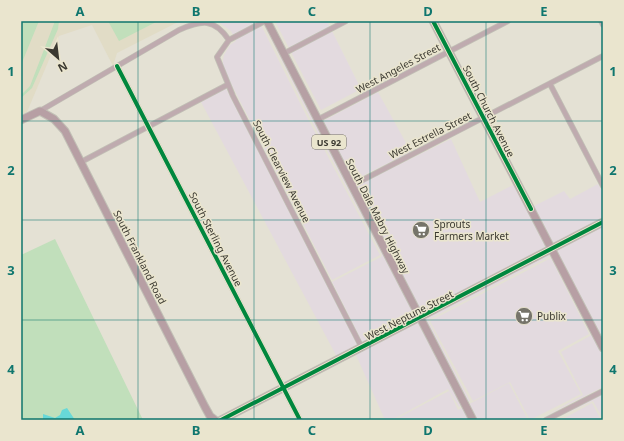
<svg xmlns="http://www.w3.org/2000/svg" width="624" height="441" viewBox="0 0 624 441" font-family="'Noto Sans',sans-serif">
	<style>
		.commercial { fill: #e3dadf }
		.built { fill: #e1dcc6 }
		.green { fill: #c1dfbb }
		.water { fill: #67d9d8 }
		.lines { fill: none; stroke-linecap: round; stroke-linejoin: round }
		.street-casing { stroke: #c1bfb5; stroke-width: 6 }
		.secondary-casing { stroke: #c1bfb5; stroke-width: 9 }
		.primary-casing { stroke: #c1bfb5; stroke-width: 9 }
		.street { stroke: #bfabaf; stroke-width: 4.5 }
		.secondary { stroke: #b79fa4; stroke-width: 7 }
		.primary { stroke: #b6a0a4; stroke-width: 7 }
		.cycleway-casing { stroke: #eae5ce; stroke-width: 6 }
		.cycleway { stroke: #00873e; stroke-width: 4 }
		.grid { fill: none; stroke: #0f766e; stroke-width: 1; stroke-opacity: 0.55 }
		.labels { text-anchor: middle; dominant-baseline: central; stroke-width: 3; stroke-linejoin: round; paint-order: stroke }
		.shield { fill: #eae5ce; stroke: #706d60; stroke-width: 1 }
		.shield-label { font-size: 9px; font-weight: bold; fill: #3b3931 }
		.street-label { font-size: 10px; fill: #3b3931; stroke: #eae5ce }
		.poi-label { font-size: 10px; fill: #3b3931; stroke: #eae5ce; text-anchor: start }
		.neatline { fill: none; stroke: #0f766e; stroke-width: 1.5 }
		.grid-label { font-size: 13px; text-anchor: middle; font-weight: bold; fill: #0f766e }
	</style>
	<rect width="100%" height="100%" fill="#e4e1d4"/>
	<path class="commercial" d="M217 21H259L308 119 380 255 332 280 222 66 224 55 230 45 236 41 231 31Z
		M275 21H327L361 89 321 110Z
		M265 24 416 317 363 344 332 282 381 257 382 255 310 118 264 25Z
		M226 88 359 346 337 357 201 102Z
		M378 92 411 152 352 181 321 122Z
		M451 139 480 202 515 184 548 248 421 314 355 186Z
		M598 184 603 193V219L552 246 532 207 564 191 570 199Z
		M603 225V342L555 251Z
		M551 253 603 353V387L538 420 583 395 561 352 590 336 591 334 551 256 428 320 470 401 467 403 423 319Z
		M551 258 589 334 558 351 581 394 530 420 510 382 473 401 430 321Z
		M419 322 462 405 459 407 448 389 392 420H385L356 355 352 356Z
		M509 383 528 420H394L449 391 458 410Z
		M603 394V419L593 401 552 420Z
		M592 403 601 420H561Z"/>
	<path class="built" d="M21 21H180L117 53 113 66 92 25 59 36 27 112 21 115Z"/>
	<path class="green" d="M21 21H39L21 65Z
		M55 21H59L58 29 32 88 21 98V95L30 86Z
		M108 21H158L119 41Z
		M55 239 143 420H21V255Z"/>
	<path class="water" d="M67 408 75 420H43V414L55 418 60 415 62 410Z"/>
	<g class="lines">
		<defs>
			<path id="street" d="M265 21 229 40 217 57 233 96 362 348
				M601 21 603 25
				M283 54 346 21
				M117 66 300 420
				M550 84 603 186
				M40 111 179 30C202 20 214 18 229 40
				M317 120 508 21
				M81 162 227 85
				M351 186 603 56
				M546 420 603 391"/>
			<path id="secondary" d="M433 21 603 348
				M21 120 40 111 54 119 65 131 205 407 210 416 215 420
				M221 420 603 222"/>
			<path id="primary" d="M267 21 473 420"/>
		</defs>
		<use href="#street" class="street-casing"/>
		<use href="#secondary" class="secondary-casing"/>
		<use href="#primary" class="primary-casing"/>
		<use href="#street" class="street"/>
		<use href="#secondary" class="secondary"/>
		<use href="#primary" class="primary"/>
		<defs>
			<path id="cycleway" d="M433 21 531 209
				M117 66 300 420
				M221 420 603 222"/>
		</defs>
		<use href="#cycleway" class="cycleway-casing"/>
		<use href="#cycleway" class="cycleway"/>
	</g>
	<path class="grid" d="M138 21V420M254 21V420M370 21V420M486 21V420M21 121H603M21 220H603M21 320H603"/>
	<defs>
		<symbol id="supermarket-disc" viewBox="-11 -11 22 22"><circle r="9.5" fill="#76746a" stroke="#eae5ce"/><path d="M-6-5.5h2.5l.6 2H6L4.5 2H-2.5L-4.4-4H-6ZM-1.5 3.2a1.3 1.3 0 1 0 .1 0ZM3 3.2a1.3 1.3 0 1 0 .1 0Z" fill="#fff"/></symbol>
	</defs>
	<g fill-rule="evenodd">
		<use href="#supermarket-disc" x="411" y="220" width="20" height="20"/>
		<use href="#supermarket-disc" x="514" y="306" width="20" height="20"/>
	</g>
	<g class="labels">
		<rect class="shield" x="312" y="135" width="34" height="14" rx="3"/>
		<g class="shield-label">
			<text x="329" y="142">US 92</text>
		</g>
		<g class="street-label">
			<text transform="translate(398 68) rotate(-28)">West Angeles Street</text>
			<text transform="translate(489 111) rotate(63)">South Church Avenue</text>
			<text transform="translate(430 135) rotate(-27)">West Estrella Street</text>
			<text transform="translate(282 171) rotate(63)">South Clearview Avenue</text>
			<text transform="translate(378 216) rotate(63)">South Dale Mabry Highway</text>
			<text transform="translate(216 239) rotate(63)">South Sterling Avenue</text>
			<text transform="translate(140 257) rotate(63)">South Frankland Road</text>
			<text transform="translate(409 315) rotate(-27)">West Neptune Street</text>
		</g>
		<g class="poi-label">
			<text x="434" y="224">Sprouts<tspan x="434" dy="12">Farmers Market</tspan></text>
			<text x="537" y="316">Publix</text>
		</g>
	</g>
	<rect width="624" height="441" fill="none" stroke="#eae5ce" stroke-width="44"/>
	<g transform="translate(58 58) rotate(152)" stroke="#eae5ce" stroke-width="3" paint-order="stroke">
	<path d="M0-3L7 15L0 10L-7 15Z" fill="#3b3931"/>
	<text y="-6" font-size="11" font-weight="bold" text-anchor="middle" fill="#3b3931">N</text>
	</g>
	<rect x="22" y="22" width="580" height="397" class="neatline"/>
	<g class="grid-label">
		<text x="80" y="16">A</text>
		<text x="196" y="16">B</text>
		<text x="312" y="16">C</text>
		<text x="428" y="16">D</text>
		<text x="544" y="16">E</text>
		<text x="11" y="76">1</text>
		<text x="613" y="76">1</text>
		<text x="11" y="175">2</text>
		<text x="613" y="175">2</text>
		<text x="11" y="275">3</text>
		<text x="613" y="275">3</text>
		<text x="11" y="374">4</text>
		<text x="613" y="374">4</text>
		<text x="80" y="435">A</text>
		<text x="196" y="435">B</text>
		<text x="312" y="435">C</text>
		<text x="428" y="435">D</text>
		<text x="544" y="435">E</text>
	</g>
</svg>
